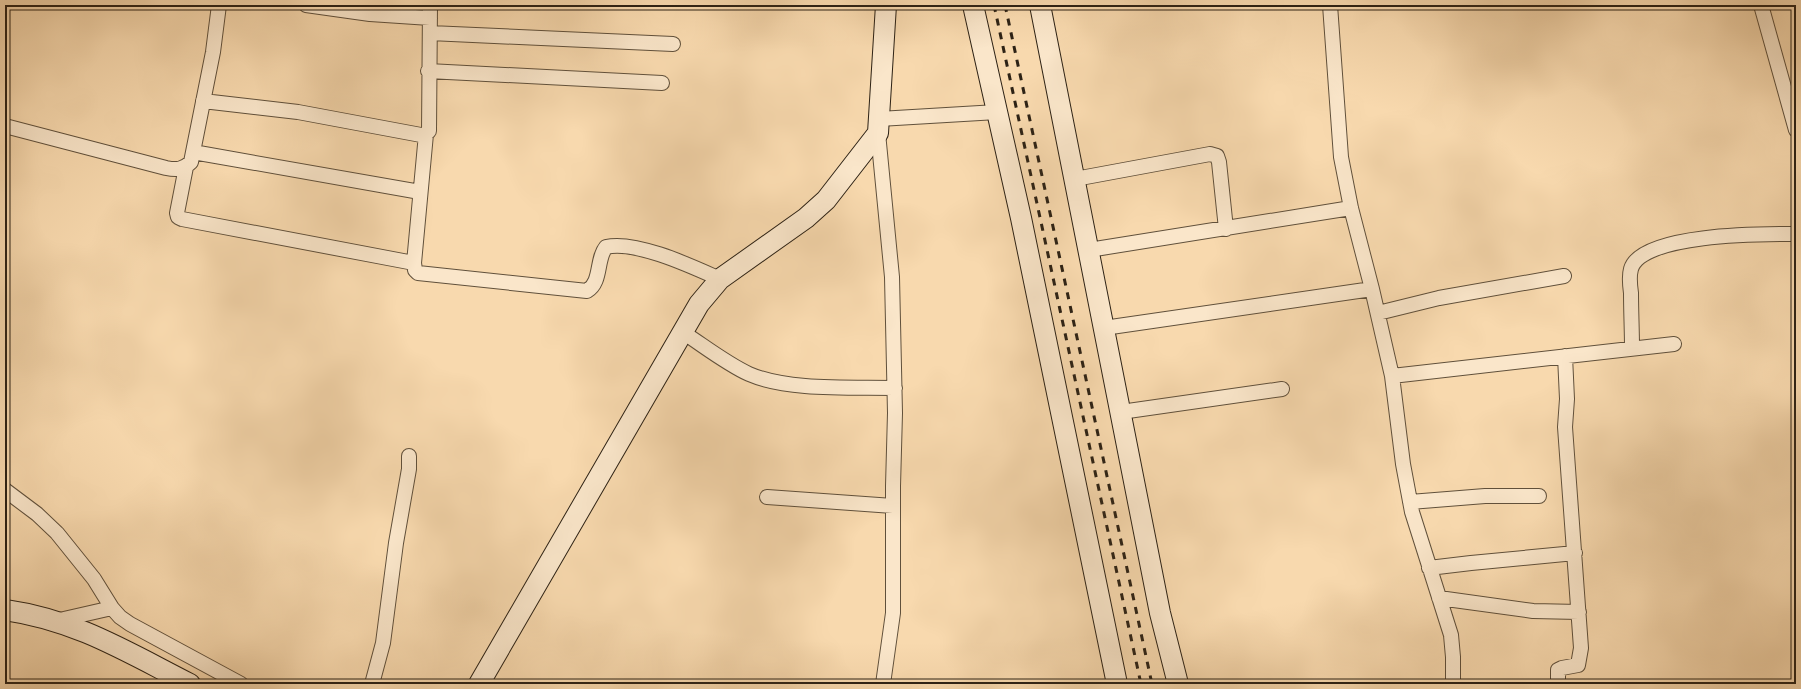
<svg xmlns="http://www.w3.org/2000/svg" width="1801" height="689" viewBox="0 0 1801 689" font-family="'IM FELL Great Primer',serif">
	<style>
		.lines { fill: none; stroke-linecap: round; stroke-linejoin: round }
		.street-casing { stroke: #60503b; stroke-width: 16 }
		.secondary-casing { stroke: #2d2215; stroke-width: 22 }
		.street { stroke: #fae6ca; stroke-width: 14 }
		.secondary { stroke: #fae6ca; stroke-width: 20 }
		.rail { stroke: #2d2215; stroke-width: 3; stroke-dasharray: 7 7; stroke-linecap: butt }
	</style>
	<rect width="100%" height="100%" fill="#f8d9ae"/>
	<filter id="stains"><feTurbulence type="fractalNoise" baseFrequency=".005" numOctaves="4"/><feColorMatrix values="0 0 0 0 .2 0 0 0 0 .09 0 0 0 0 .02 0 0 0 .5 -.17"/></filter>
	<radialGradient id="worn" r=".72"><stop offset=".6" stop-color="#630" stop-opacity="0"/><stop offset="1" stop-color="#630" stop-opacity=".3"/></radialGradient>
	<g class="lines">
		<defs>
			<path id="street" d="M306 5 370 14 430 18
				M1330 5 1341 157 1351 208 1372 289 1392 376 1403 464 1412 512 1451 635 1453 657V684
				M1761 5 1796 130
				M430 33 673 44
				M428 71 662 83
				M203 101 298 112 421 135 426 134 429 131 430 5
				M879 119 997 112
				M5 126 166 168C176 170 183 170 191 162L213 52 219 5
				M878 133 892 277 895 413 893 486V613L883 684
				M426 134 414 263 415 270 418 273 587 291C602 282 596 259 606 247 636 240 693 267 720 279
				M193 152 420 192
				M186 167 177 213 178 217 182 219 414 263
				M1075 179 1210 154 1217 156 1219 162 1226 229
				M1089 250 1351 208
				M1378 313 1439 298 1564 276
				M1104 328 1372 289
				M684 333C704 346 727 364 749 374 788 391 851 387 895 388
				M1632 348C1632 330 1631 312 1631 293 1630 286 1629 276 1631 269 1641 233 1765 234 1796 234
				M1392 376 1674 344
				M1121 412 1282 389
				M5 490 37 514 57 533 94 579 112 608 120 617 130 624 241 684
				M767 497 893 506
				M1410 502 1485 496H1539
				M1429 568 1471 563 1575 553
				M1439 598 1533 611 1579 612
				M55 621 112 608
				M372 684 383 643 396 543 409 469V456
				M1558 684V670L1562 668 1578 665 1581 648 1565 427 1567 399 1565 356"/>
			<path id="secondary" d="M973 5 1021 218 1117 684
				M1040 5 1160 613 1178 684
				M5 610C76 620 127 652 190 684
				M479 684 699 304 720 279 806 218 826 200 878 133 886 5"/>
		</defs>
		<use href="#street" class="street-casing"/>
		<use href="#secondary" class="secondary-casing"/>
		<use href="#street" class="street"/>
		<use href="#secondary" class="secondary"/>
		<path class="rail" d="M994 5 1141 684
			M1005 5 1152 684"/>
	</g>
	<rect width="1801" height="689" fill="none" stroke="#f8d9ae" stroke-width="20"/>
	<rect x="6" y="6" width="1789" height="677" fill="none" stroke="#2d2215" stroke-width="2"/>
	<rect x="10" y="10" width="1781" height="669" fill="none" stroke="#2d2215"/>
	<rect width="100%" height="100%" filter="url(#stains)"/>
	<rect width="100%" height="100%" fill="url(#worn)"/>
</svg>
